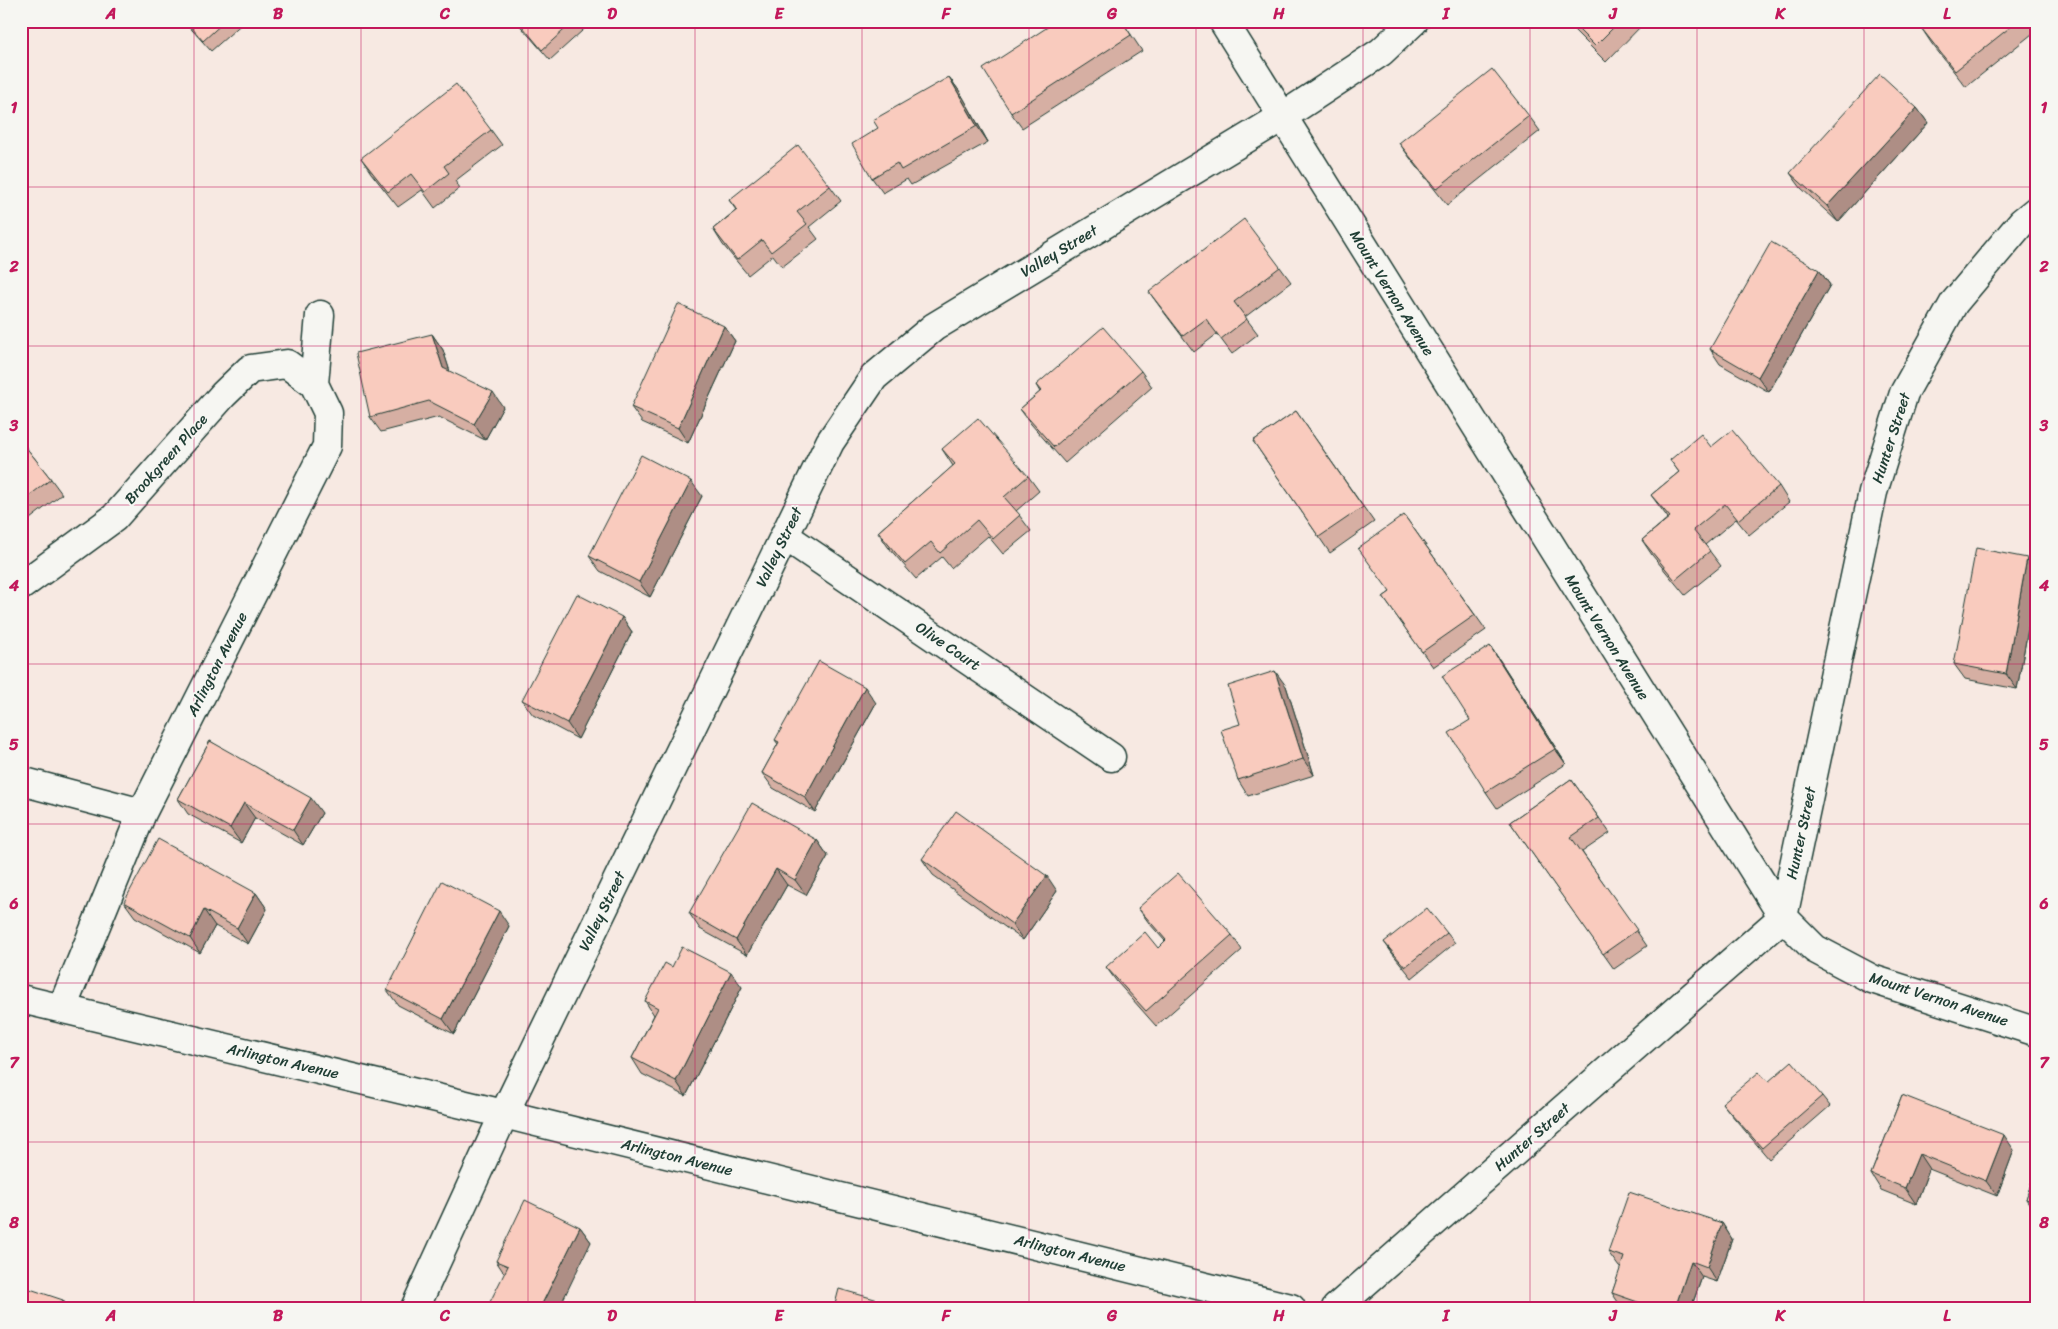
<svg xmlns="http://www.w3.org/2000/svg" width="2058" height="1329" viewBox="0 0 2058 1329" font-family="Sriracha,sans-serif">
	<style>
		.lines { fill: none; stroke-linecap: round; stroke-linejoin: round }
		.minor-casing { stroke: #1f3d34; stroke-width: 31 }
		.minor { stroke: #f6f6f2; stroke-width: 28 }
		.wall { fill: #d6afa3; stroke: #1f3d34 }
		.shaded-wall { fill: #ae8e85; stroke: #1f3d34 }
		.building { fill: #f9cbbe; stroke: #1f3d34 }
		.grid { fill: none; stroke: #c2185b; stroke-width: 1; stroke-opacity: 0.55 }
		.labels { text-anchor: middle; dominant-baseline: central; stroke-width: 4; stroke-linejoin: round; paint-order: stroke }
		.street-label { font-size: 15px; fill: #1f3d34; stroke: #f6f6f2 }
		.neatline { fill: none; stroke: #c2185b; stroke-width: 2 }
		.grid-label { font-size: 16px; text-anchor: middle; font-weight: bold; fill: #c2185b }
	</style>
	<rect width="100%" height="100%" fill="#f7e9e2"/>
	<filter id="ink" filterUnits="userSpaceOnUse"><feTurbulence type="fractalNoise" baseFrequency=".02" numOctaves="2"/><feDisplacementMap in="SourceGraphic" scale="10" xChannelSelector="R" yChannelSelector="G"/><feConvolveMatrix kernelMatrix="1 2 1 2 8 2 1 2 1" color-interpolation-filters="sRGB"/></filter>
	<g filter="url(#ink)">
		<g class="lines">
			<defs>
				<path id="minor" d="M1223 21 1783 917 1815 949 1872 979 2037 1032
					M785 536 1111 757
					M21 586 114 518 223 395 250 369 287 364 314 384
					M21 781 142 813
					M21 999 504 1114 1291 1308
					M62 1008 142 813 327 446 328 413 314 384 320 315
					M415 1308 504 1114 830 442 874 377 934 327 1282 117 1381 52 1414 21
					M1336 1308 1783 917 1873 492 1904 393 1954 303 2022 222 2037 210"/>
			</defs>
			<use href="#minor" class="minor-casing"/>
			<use href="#minor" class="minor"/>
		</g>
		<path class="wall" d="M184 21H245L211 51Z
			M516 21H593L550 60Z
			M1057 21H1122L1142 51 1022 128 1011 113Z
			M1566 21H1646L1606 62 1568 24Z
			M1931 21H2037V30L1966 87 1932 44 1922 29Z
			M949 77 960 92 988 142 911 185 907 179 883 193 872 178 878 128Z
			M1917 108 1928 123 1838 222 1801 188 1790 173Z
			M1529 116 1540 131 1447 205 1410 158 1399 143Z
			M491 130 502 145 455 181 460 188 435 208 422 190 398 207 371 173 361 158Z
			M830 186 841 201 809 227 818 239 782 267 773 255 748 275 723 245 713 229 736 210 729 200Z
			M1280 267 1291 282 1245 317 1258 334 1232 354 1217 334 1194 352 1160 307 1149 292Z
			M1819 270 1830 285 1769 392 1720 364 1710 349Z
			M724 326 735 341 688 443 642 422 631 407Z
			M432 334 443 350 450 372 503 407 485 440 439 417 381 432 370 417Z
			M1141 371 1152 387 1065 463 1031 424 1020 409 1040 392 1036 385Z
			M1296 411 1374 522 1330 553 1253 441Z
			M21 441 51 479 62 494 21 526Z
			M1711 447 1779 486 1789 502 1749 535 1736 519 1705 545 1721 566 1685 595 1652 555 1642 540 1668 518 1651 495 1679 472 1670 460Z
			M942 449 1028 476 1039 491 1016 511 1031 531 1003 554 988 536 951 568 942 557 916 579 888 547 878 532 953 466Z
			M702 496 650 597 600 571 589 556Z
			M1404 515 1486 630 1433 667 1383 597 1390 592Z
			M2027 558 2037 572V580L2017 689 1965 679 1954 664Z
			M622 617 632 632 578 739 533 715 522 700Z
			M1490 646 1501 662 1566 764 1497 808 1486 792 1470 720Z
			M1286 686 1314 775 1248 796 1238 780 1240 724Z
			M876 703 815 812 773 788 762 773 778 744 775 740Z
			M210 741 322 813 303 845 255 818 241 843 188 814 178 799Z
			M1571 779 1610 833 1582 852 1647 946 1614 969 1510 822Z
			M817 840 828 856 806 895 787 885 747 955 700 929 689 913Z
			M922 859 1057 891 1023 940 933 875Z
			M256 893 267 909 248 944 215 926 200 953 135 917 124 902Z
			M1138 908 1232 935 1242 950 1156 1026 1117 982 1106 967 1158 948 1165 941 1149 923Z
			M509 926 454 1034 398 1005 387 990Z
			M1447 933 1455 943 1412 978 1392 953 1384 942Z
			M672 967 742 987 686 1096 642 1074 632 1058 654 1015 645 1001Z
			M1768 1082 1822 1096 1830 1106 1769 1159 1730 1113 1722 1103Z
			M1902 1095 2014 1150 1997 1196 1929 1169 1916 1204 1881 1190 1871 1174Z
			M2037 1166V1215L2026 1199Z
			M1722 1223 1732 1239 1717 1282 1702 1277 1691 1308H1622L1612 1293 1621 1268 1619 1267 1608 1252Z
			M580 1227 591 1242 504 1273 496 1261Z"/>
		<path class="shaded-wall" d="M949 77 960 92 988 142 977 126Z
			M1917 108 1928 123 1838 222 1827 206Z
			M1819 270 1830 285 1769 392 1758 377Z
			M724 326 735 341 688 443 678 428Z
			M432 334 443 350 454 384 443 368Z
			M493 392 503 407 485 440 474 424Z
			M691 481 702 496 650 597 639 582Z
			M2027 558 2037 572V580L2017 689 2006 674Z
			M622 617 632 632 578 739 567 723Z
			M1490 646 1501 662 1566 764 1555 749Z
			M1275 671 1286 686 1314 775 1303 759Z
			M865 687 876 703 815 812 805 797Z
			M311 798 322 813 303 845 293 830Z
			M244 803 255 818 241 843 230 828Z
			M817 840 828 856 806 895 795 880Z
			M776 869 787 885 747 955 736 940Z
			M1047 876 1057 891 1023 940 1012 924Z
			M256 893 267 909 248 944 237 928Z
			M204 910 215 926 200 953 190 938Z
			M499 911 509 926 454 1034 443 1019Z
			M731 972 742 987 686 1096 676 1081Z
			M2004 1135 2014 1150 1997 1196 1986 1181Z
			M1919 1154 1929 1169 1916 1204 1905 1188Z
			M1722 1223 1732 1239 1717 1282 1707 1267Z
			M580 1227 591 1242 559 1308H540Z
			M1691 1261 1702 1277 1691 1308H1675Z
			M63 1300 68 1308H60Z"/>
		<path class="building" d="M186 21H225L203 41Z
			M518 21H574L542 50Z
			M1057 21H1122L1131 35 1011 113 983 69Z
			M1570 21H1620L1595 46Z
			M1931 21H2018L1955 71 1922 29Z
			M1492 69 1529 116 1436 189 1399 143Z
			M1880 74 1917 108 1827 206 1790 173Z
			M949 77 977 126 901 170 897 163 872 178 852 144 878 128 873 120Z
			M456 84 491 130 444 166 449 173 425 192 411 174 388 192 361 158Z
			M798 145 830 186 797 212 807 224 771 252 762 240 737 260 713 229 737 210 729 200Z
			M1244 219 1280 267 1234 302 1247 319 1221 339 1206 319 1183 336 1149 292Z
			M1771 242 1819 270 1758 377 1710 349Z
			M678 304 724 326 678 428 631 407Z
			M1103 327 1141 371 1054 447 1020 409 1041 391 1036 385Z
			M432 334 443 368 493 392 474 424 429 401 370 417 356 353Z
			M1296 411 1363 507 1319 537 1253 441Z
			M978 418 1028 476 1004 497 1020 515 993 539 977 520 940 553 931 542 905 564 878 532 955 464 942 449Z
			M1732 430 1779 486 1738 520 1725 504 1693 530 1710 551 1675 580 1642 540 1670 517 1651 495 1679 472 1670 460 1701 434 1711 447Z
			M21 441 51 479 21 502Z
			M641 455 691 481 639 582 589 556Z
			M1404 515 1475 615 1422 652 1383 597 1390 592 1358 548Z
			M1976 548 2027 558 2006 674 1954 664Z
			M577 594 622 617 567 723 522 700Z
			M1490 646 1555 749 1486 792 1449 733 1470 720 1442 676Z
			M819 661 865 687 805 797 762 773 779 742 775 740Z
			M1275 671 1303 759 1238 780 1221 730 1240 724 1228 686Z
			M210 741 311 798 293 830 244 803 230 828 178 799Z
			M1571 779 1599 818 1571 837 1637 930 1603 954 1510 822Z
			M752 803 817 840 795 880 776 869 736 940 689 913Z
			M956 811 1047 876 1012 924 922 859Z
			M158 839 256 893 237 928 204 910 190 938 124 902Z
			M1178 873 1232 935 1146 1011 1106 967 1145 932 1158 948 1166 940 1138 908Z
			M442 881 499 911 443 1019 387 990Z
			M1427 908 1447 933 1405 967 1384 942Z
			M682 947 731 972 676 1081 632 1058 658 1008 645 1001 665 963 672 967Z
			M1792 1061 1822 1096 1762 1148 1722 1103 1759 1072 1768 1082Z
			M1902 1095 2004 1135 1986 1181 1919 1154 1905 1188 1871 1174Z
			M2037 1166V1203L2026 1199Z
			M1629 1192 1722 1223 1707 1267 1691 1261 1675 1308H1655L1612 1293 1624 1257 1608 1252Z
			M525 1200 580 1227 540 1308H487L508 1266 496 1261Z
			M21 1286 63 1300 60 1308H21Z
			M839 1289 907 1308H834Z"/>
	</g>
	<path class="grid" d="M194 21V1308M361 21V1308M528 21V1308M695 21V1308M862 21V1308M1029 21V1308M1196 21V1308M1363 21V1308M1530 21V1308M1697 21V1308M1864 21V1308M21 187H2037M21 346H2037M21 505H2037M21 664H2037M21 824H2037M21 983H2037M21 1142H2037"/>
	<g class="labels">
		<g class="street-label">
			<text transform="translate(1059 251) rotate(-31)">Valley Street</text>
			<text transform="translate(1392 293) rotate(58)">Mount Vernon Avenue</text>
			<text transform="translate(1891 438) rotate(-72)">Hunter Street</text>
			<text transform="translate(166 459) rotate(-48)">Brookgreen Place</text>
			<text transform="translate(779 547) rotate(-64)">Valley Street</text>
			<text transform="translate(1607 637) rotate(58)">Mount Vernon Avenue</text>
			<text transform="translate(948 646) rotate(34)">Olive Court</text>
			<text transform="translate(217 664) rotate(-63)">Arlington Avenue</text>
			<text transform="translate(1801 833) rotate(-78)">Hunter Street</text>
			<text transform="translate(602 911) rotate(-64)">Valley Street</text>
			<text transform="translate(1939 999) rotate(18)">Mount Vernon Avenue</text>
			<text transform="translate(283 1061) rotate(13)">Arlington Avenue</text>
			<text transform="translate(1532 1137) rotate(-41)">Hunter Street</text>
			<text transform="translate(677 1157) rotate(14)">Arlington Avenue</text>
			<text transform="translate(1070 1253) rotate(14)">Arlington Avenue</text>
		</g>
	</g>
	<rect width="2058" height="1329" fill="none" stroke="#f6f6f2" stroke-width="55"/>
	<rect x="28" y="28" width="2002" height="1274" class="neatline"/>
	<g class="grid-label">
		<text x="111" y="19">A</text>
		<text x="278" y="19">B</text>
		<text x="445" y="19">C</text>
		<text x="612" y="19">D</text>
		<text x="779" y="19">E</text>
		<text x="946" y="19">F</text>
		<text x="1112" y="19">G</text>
		<text x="1279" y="19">H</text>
		<text x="1446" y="19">I</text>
		<text x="1613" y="19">J</text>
		<text x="1780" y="19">K</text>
		<text x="1947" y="19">L</text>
		<text x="14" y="113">1</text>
		<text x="2044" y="113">1</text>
		<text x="14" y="272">2</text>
		<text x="2044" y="272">2</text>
		<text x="14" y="431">3</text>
		<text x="2044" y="431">3</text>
		<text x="14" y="591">4</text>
		<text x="2044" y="591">4</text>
		<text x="14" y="750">5</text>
		<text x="2044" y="750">5</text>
		<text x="14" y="909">6</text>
		<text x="2044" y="909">6</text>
		<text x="14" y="1068">7</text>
		<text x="2044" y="1068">7</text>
		<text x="14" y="1228">8</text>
		<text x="2044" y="1228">8</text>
		<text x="111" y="1321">A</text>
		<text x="278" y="1321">B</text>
		<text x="445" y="1321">C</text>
		<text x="612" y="1321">D</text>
		<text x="779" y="1321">E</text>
		<text x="946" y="1321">F</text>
		<text x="1112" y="1321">G</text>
		<text x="1279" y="1321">H</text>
		<text x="1446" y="1321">I</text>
		<text x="1613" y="1321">J</text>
		<text x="1780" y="1321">K</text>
		<text x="1947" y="1321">L</text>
	</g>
</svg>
